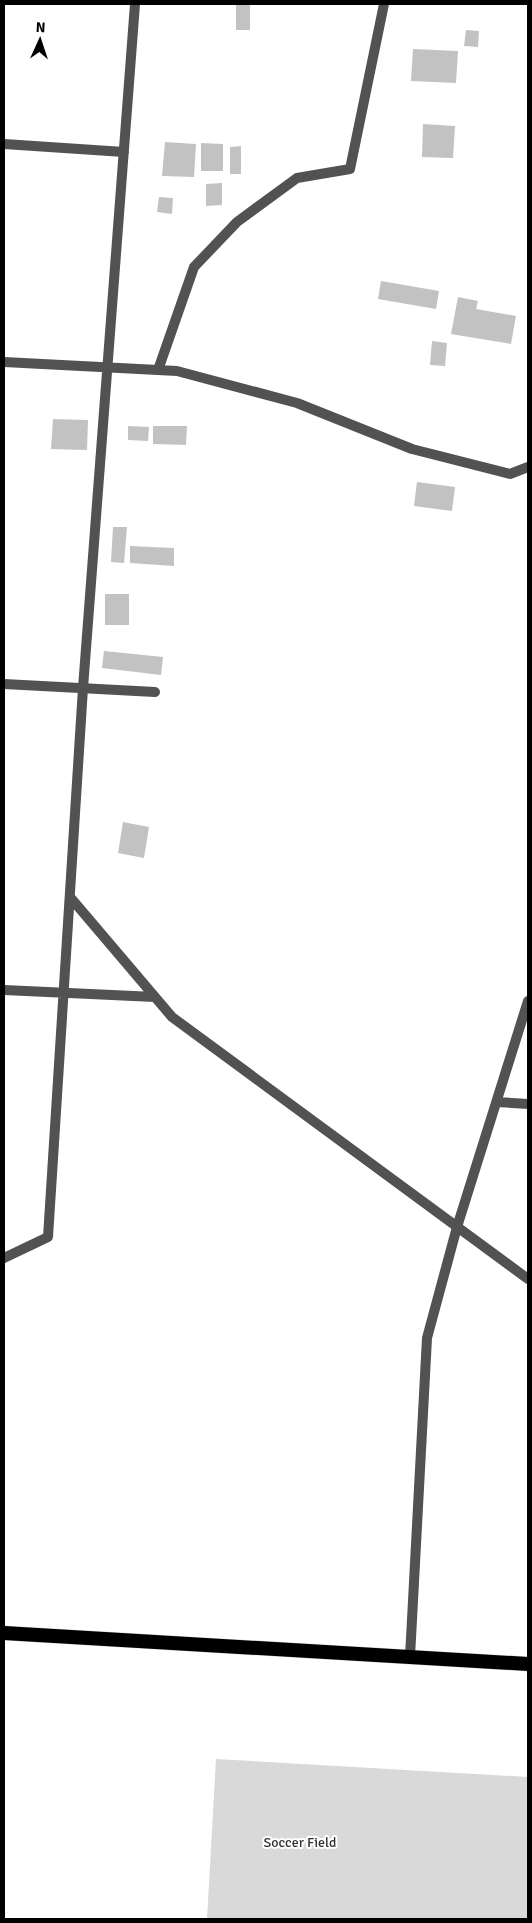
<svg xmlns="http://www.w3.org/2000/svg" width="532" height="1923" viewBox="0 0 532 1923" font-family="Signika,sans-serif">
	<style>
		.green { fill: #d9d9d9 }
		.building { fill: #c2c2c2 }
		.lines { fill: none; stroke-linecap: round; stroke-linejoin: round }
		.trunk-casing { stroke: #dbdbdb; stroke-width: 15 }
		.minor { stroke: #525252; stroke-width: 10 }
		.trunk { stroke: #000; stroke-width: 14 }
		.labels { text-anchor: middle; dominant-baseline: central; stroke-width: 4; stroke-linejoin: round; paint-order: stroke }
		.park-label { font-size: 14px; fill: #303030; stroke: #fff }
	</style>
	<rect width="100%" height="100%" fill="#fff"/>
	<path class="green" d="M216 1759 528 1777V1919H207Z"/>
	<path class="building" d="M236 4H250V30H236Z
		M466 30 479 31 478 47 464 46Z
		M413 49 458 51 456 83 411 81Z
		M423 124 455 126 453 158 422 157Z
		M165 142 196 144 194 177 162 176Z
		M201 143 223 144V171H201Z
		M241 146V174H230V147Z
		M222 183V205L206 206V184Z
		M159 197 173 198 172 214 157 212Z
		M381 281 439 291 436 309 378 299Z
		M458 297 478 301 476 309 516 316 511 344 451 334Z
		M432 341 447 343 445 366 430 365Z
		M53 419 88 420 87 450 51 449Z
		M128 426 149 427 148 441 128 440Z
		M153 426H187L186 445 153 444Z
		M417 482 455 487 452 511 414 506Z
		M113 527H127L124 563 111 562Z
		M130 546 174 548V566L130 563Z
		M105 594H129V625H105Z
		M104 651 163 657 161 675 102 668Z
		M123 822 149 827 144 858 118 853Z"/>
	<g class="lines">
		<defs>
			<path id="trunk" d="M4 1633 528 1664"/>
		</defs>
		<use href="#trunk" class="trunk-casing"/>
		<path class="minor" d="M4 144 124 152
			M4 362 177 371 297 403 412 449 510 474 528 467
			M158 370 194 267 237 222 297 178 350 169 384 4
			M4 684 155 692
			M70 897 172 1017 528 1279
			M4 990 155 997
			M497 1102 528 1104
			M4 1258 48 1237 83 688 135 4
			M410 1657 427 1338 457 1227 528 1001"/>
		<use href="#trunk" class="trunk"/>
	</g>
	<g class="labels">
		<g class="park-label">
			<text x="300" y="1842">Soccer Field</text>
		</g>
	</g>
	<rect width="532" height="1923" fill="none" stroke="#000000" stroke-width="10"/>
	<g transform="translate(40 40) rotate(3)" stroke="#ffffff" stroke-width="4" paint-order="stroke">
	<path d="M0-4L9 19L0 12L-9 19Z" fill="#000000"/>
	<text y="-8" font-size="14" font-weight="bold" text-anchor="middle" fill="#000000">N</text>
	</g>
</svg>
